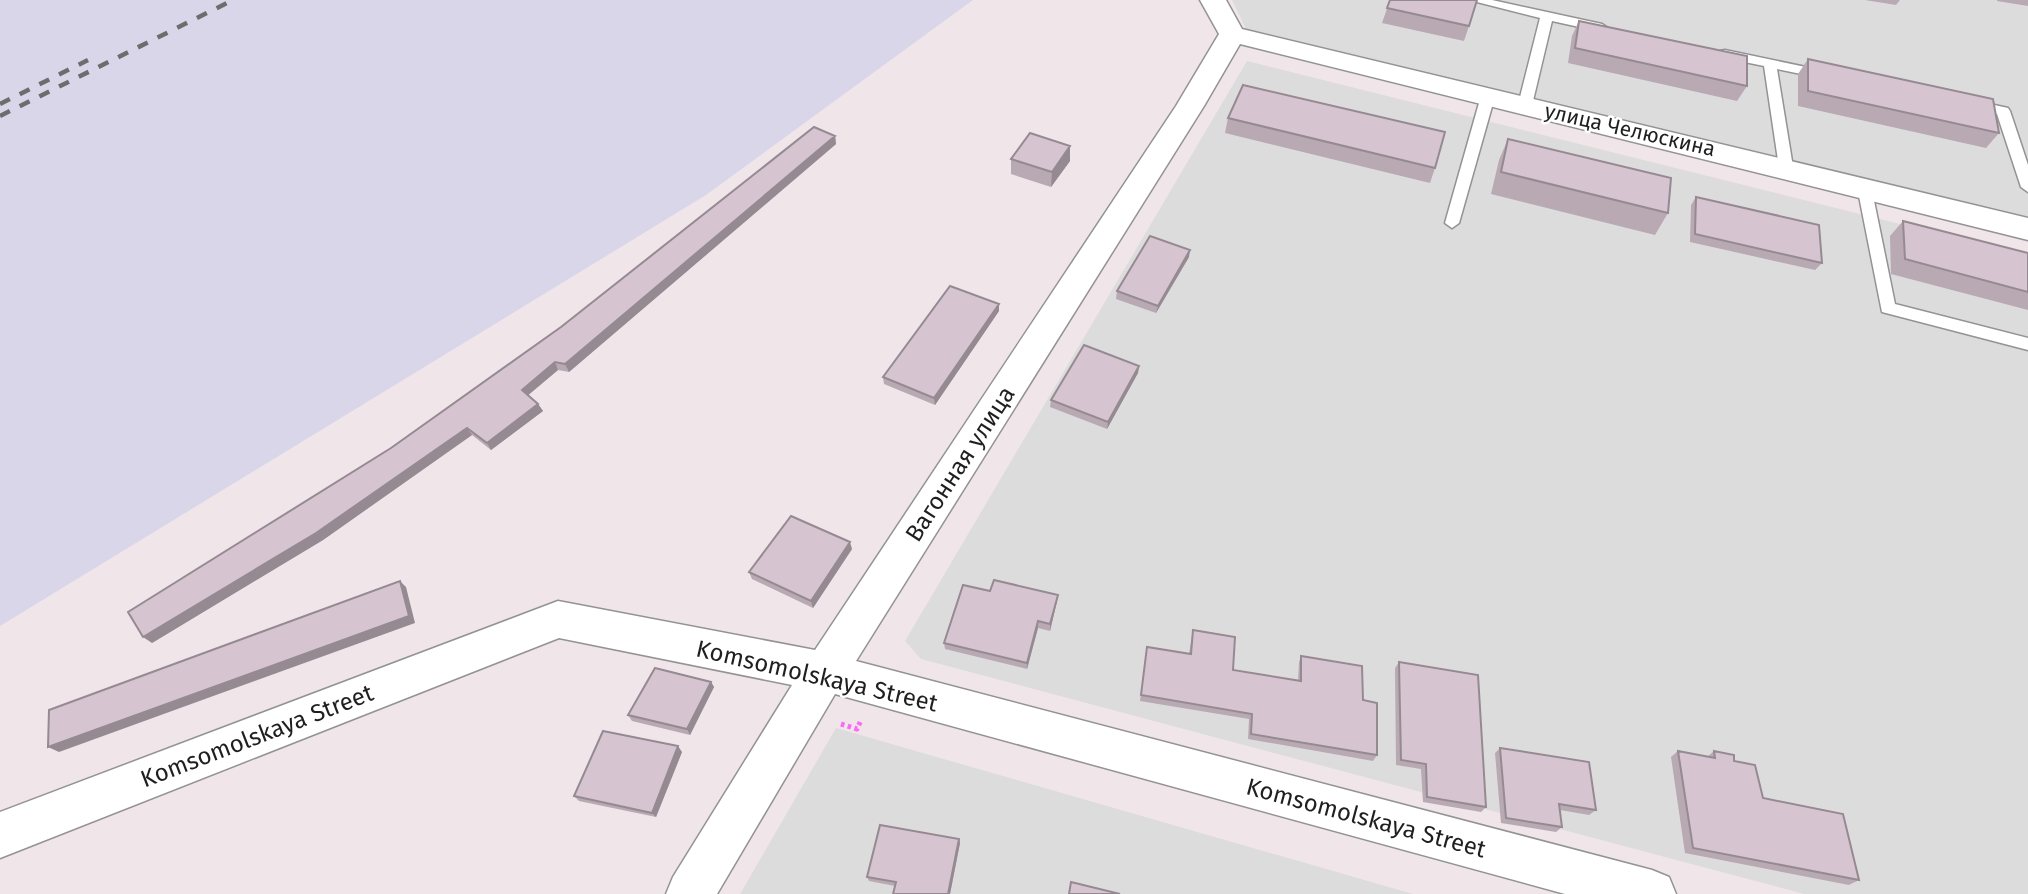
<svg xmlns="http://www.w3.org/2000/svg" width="2028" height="894" viewBox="0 0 2028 894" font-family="'Fira Sans',sans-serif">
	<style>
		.residential { fill: #dddcdd }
		.industrial { fill: #d9d6e9 }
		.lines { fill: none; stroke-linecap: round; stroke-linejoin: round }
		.lane-casing { stroke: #939393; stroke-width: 3 }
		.street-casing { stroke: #939393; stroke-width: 3 }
		.path { stroke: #fb6af6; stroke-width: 5; stroke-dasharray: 3.5 3.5; stroke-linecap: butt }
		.lane { fill: #fff; fill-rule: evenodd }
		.street { fill: #fff; fill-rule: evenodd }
		.rail { stroke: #6d6d6d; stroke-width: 4.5; stroke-dasharray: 11 11; stroke-linecap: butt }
		.wall { fill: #b8a9b3 }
		.shaded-wall { fill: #968a92 }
		.building { fill: #d6c5d0; stroke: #968a92; stroke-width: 2 }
		.labels { text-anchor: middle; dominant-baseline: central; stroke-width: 5; stroke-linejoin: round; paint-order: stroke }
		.far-street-label { font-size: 21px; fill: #1f1f1f; stroke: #fff }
		.street-label { font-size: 24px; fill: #1f1f1f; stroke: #fff }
	</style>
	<rect width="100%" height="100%" fill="#f0e5e9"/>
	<path class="residential" d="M1232 0H2028V218L1246 29Z
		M1247 61 2028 256V894H1804L921 659 905 641Z
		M836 728 1413 894H740Z"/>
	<path class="industrial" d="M0 0H973L706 195 0 626Z"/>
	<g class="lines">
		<defs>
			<path id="lane" d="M1469 0H1492L1602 24 1608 28 1602 32 1552 21 1532 105 1525 109 1518 105 1540 18Z
				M1725 50 1825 71 1832 75 1825 79 1777 69 1793 167 1791 170H1781L1779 167 1764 66 1720 57V51Z
				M1488 92 1495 96 1459 223 1452 228 1445 223 1481 96Z
				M1972 100 2008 108 2010 111 2028 165V192L2021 187 1997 114 1967 107V101Z
				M1864 181 1871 186 1895 304 2028 338V350L1882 312 1857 186Z"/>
			<path id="street" d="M1200 0H1226L1242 29 2028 218V240L1240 44 1204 106 856 661 1652 870 1669 877 1676 894H1565L835 694 717 894H666L673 877 792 685 559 638 0 858V812L558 601 815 650 1176 106 1219 34Z"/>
		</defs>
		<use href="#lane" class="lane-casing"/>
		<use href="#street" class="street-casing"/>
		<path class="path" d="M841 724 857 729 861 720"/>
		<use href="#lane" class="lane"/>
		<use href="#street" class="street"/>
		<path class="rail" d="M0 104 88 60
			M0 116 233 0"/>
	</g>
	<path class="wall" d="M1390 0 1469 26 1464 41 1382 23Z
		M1865 0H1900L1896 5Z
		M1997 0H2028V6L1997 1Z
		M1579 21 1747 86 1737 101 1568 63 1572 36Z
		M1808 59 1999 133 1986 148 1798 106V74Z
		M1228 118 1435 168 1430 183 1225 133Z
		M835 136 836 144 569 372 558 370 528 395 538 404 543 411 491 450 472 435 323 540 152 643 391 448Z
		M1508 139 1668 213 1655 235 1491 194 1499 160Z
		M1070 146V161L1051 187 1011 174V159Z
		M1696 197 1822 263 1815 270 1690 242 1691 205Z
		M1903 221 2028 253V310L1891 274 1890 236Z
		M1189 257 1156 313 1116 299 1117 291Z
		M999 311 935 405 884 384 883 377Z
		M1139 366 1138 373 1107 429 1050 407 1051 400Z
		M852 549 813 608 752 579 749 572Z
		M990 591 1058 595 1057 601 1050 631 1038 628 1027 669 945 649 944 643Z
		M1193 630 1233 670 1298 681 1299 662 1301 656 1363 700 1377 755 1373 761 1248 739 1249 719 1140 701 1147 647 1189 654Z
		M1399 662 1486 807 1481 812 1423 802 1421 769 1396 765 1395 668Z
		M711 682 714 687 690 735 632 721 628 715Z
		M1500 748 1596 810 1589 815 1560 810 1562 827 1556 832 1501 823 1495 753Z
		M1678 751 1707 757 1714 751 1734 761 1763 798 1859 880 1849 885 1685 853 1671 757Z
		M682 752 656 817 579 801 574 796Z
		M959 839 960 843 950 894H893L895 886 869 881 867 877Z"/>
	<path class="shaded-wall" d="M835 136 836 144 569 372 565 364Z
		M1070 146V161L1051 187 1052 172Z
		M1190 250 1189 257 1156 313 1158 306Z
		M999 304V311L935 405 934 398Z
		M555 362 558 370 526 397 522 390Z
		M1139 366 1138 373 1107 429 1108 422Z
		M538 404 543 411 491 450 487 443Z
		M467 428 472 435 323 540 152 643 143 637Z
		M850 542 852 549 813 608 811 601Z
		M400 581 406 587 415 623 59 752 48 747Z
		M1058 595 1057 601 1050 631V624Z
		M1038 621V628L1027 669V663Z
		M711 682 714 687 690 735 687 729Z
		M678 746 682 752 656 817 652 813Z
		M959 839 960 843 950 894H948Z"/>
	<path class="building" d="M1390 0H1477L1469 26 1387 8Z
		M1579 21 1747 56V86L1575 48Z
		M1808 59 1993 99 1999 133 1808 91Z
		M1243 85 1445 132 1435 168 1228 118Z
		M814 127 835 136 565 364 555 362 522 390 538 404 487 443 467 428 316 533 143 637 128 612 391 448 561 327Z
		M1030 133 1070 146 1052 172 1011 159Z
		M1508 139 1671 178 1668 213 1501 172Z
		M1696 197 1819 225 1822 263 1695 234Z
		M1903 221 2028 253V292L1905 259Z
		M1150 236 1190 250 1158 306 1117 291Z
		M950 286 999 304 934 398 883 377Z
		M1084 345 1139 366 1108 422 1051 400Z
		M791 516 850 542 811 601 749 572Z
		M994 580 1058 595 1050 624 1038 621 1027 663 944 643 963 585 990 591Z
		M400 581 409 616 48 747 49 710Z
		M1193 630 1235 637 1233 670 1301 681V656L1362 666 1363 700 1377 703V755L1251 734 1252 714 1141 695 1147 647 1191 654Z
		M1399 662 1478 675 1486 807 1427 797 1426 764 1401 760Z
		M655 668 711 682 687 729 628 715Z
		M603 731 678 746 652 813 574 796Z
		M1500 748 1589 762 1596 810 1559 804 1562 827 1506 818Z
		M1678 751 1715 758 1714 751 1734 755V761L1755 765 1763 798 1843 814 1859 880 1693 848Z
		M880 825 959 839 948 894H893L896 882 867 877Z
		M1071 882 1120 894H1069Z"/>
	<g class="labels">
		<g class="far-street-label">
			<text transform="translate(1630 130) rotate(13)">улица Челюскина</text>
		</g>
		<g class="street-label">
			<text transform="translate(960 464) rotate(-57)">Вагонная улица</text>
			<text transform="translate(817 676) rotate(13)">Komsomolskaya Street</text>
			<text transform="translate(257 736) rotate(-21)">Komsomolskaya Street</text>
			<text transform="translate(1366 818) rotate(15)">Komsomolskaya Street</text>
		</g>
	</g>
</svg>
